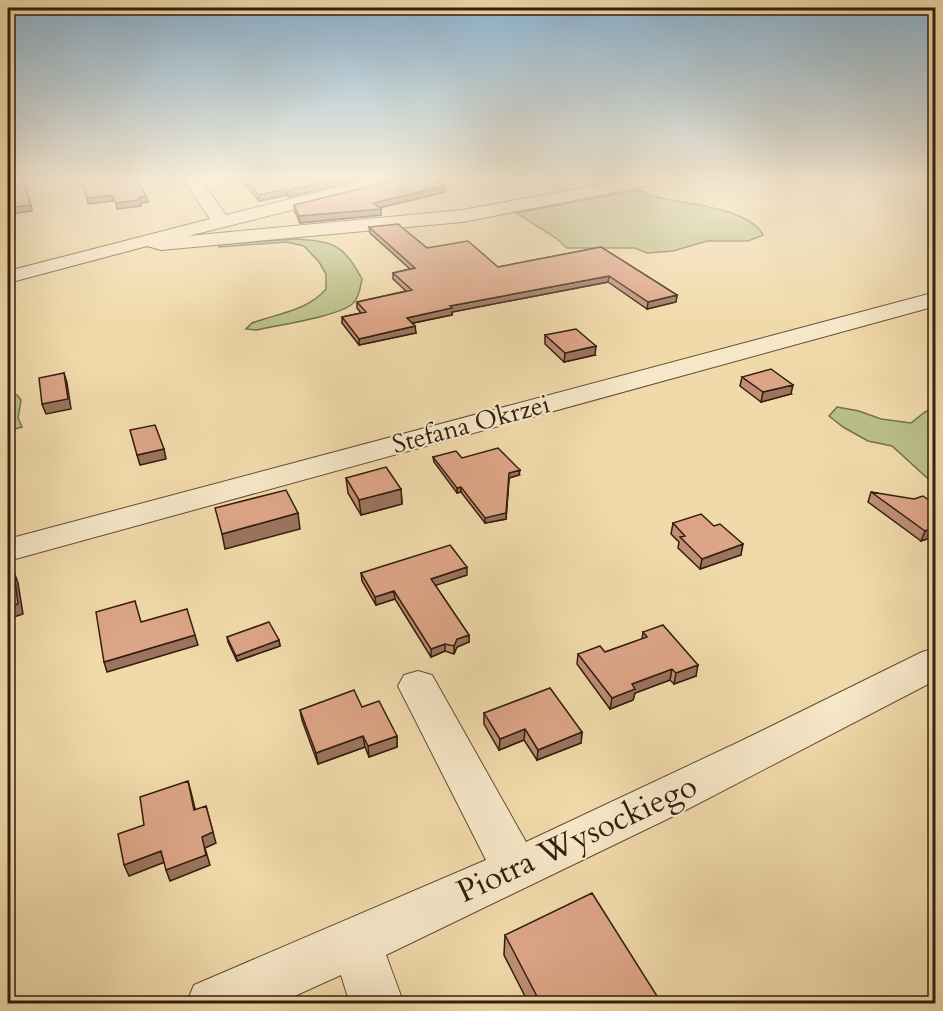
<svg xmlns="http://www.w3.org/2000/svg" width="943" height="1011" viewBox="0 0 943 1011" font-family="Cardo,serif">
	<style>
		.green { fill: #bac088; stroke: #766f4b; stroke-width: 1.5 }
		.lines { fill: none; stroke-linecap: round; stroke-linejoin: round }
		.minor-casing { stroke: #624d35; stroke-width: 2 }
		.minor { fill: #f6e7c8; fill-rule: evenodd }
		.wall { fill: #be8e75; stroke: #331e0e; stroke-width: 1.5 }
		.shaded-wall { fill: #9b745f; stroke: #331e0e; stroke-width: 1.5 }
		.building { fill: #dda588; stroke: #331e0e; stroke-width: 1.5 }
		.labels { text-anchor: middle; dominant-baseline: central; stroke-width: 4.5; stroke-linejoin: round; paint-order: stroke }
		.street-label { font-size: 26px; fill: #331e0e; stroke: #f6e7c8 }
		.near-street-label { font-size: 32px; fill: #331e0e; stroke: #f6e7c8 }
	</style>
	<rect width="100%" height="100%" fill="#f1daaa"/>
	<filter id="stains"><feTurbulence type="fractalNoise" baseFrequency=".00333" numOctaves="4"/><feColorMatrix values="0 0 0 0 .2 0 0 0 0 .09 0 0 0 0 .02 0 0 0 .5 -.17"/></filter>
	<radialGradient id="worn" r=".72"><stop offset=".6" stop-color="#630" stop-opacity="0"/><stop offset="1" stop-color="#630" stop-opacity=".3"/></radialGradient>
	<path class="green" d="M638 190C645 192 652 196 660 198 685 203 751 209 763 235L748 241H707L673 251 647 253 635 248H567L556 238 516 213Z
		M298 239C335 242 344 245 362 279 360 288 359 299 351 305 334 317 279 325 257 330L246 329 252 323C279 313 307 311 326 289V274L319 262 304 246 287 242 219 247V244Z
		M8 394 17 395 21 400 18 418 22 427 8 431Z
		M837 407 859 411 881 419 911 423 925 412 935 408V485L892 446 868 441 843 427 829 416Z"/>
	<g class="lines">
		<defs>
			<path id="minor" d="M183 179H200L226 215 372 179H401L399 183 188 236 462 210 631 179H666L664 183 658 184 462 222 161 250 147 246 8 283V271L210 219Z
				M936 292V306L8 561V539Z
				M936 648V680L684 811 386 955 404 1004H350L341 975 277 1004H186L194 985 486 860 398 686 404 675 418 671 432 675 526 842 743 740 922 652Z"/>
		</defs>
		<use href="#minor" class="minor-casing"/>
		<use href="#minor" class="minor"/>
	</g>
	<path class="wall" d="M240 179H363L288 197 287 195 259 201Z
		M445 186V192L379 208 381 209V215L300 223 295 212 294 205Z
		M369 227 427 248 498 267 601 247 677 295 676 302 647 309 608 282 452 312V315L413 323 416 333 359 345 342 323V317L361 313 357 308V302L406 291 393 279V273L410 269 370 233Z
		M545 335 595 355 564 362 545 344Z
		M742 377 791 394 761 402 740 386Z
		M433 457 462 458 519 475 509 478 506 519 485 523 461 492 457 493 434 462Z
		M346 478 401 489 402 504 361 515 348 493Z
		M871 492 936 505V536L921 541 868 502Z
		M673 523 714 526 741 555 700 569 678 548 679 542 671 534Z
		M361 573 467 575 435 585 469 635V642L457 647 454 654 445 651 431 657 395 599 376 605 362 581Z
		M643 632 696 676 674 684 670 680 635 693 633 700 610 709 577 664 578 654 605 652 642 639Z
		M227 637 279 640 280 646 237 661 228 642Z
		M362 707 397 736V747L369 757 365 747 318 764 302 720 300 710Z
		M484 713 582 732 581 743 537 760 524 740 499 750 484 724Z
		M505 935 662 1004H529L504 955Z"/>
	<path class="shaded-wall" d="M337 179H363L288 197 287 191Z
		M445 186V192L374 209 373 203Z
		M286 189 287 195 259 201 258 195Z
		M112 195 113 201 88 204 87 198Z
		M146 196 148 202 141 203V206L117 209 116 203Z
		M8 203 31 205 32 211 10 214 8 208V209Z
		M381 209V215L300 223 299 216Z
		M609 276 608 282 452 312V315L408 324 407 318 450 306Z
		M677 295 676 302 647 309 648 302Z
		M415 326 416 333 359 345V339Z
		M596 346 595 355 564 362 565 353Z
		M64 373 67 383 71 409 46 414 42 404Z
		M793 385 791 394 761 402 763 392Z
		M164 449 166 459 140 465 137 455Z
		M520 470 519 475 509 478 506 519 485 523V518L509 473Z
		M461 487V492L457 493V488Z
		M401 489 402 504 361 515 359 500Z
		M298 513 300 529 225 549 222 534Z
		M936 527V536L921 541 925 531Z
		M743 544 741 555 700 569 702 559Z
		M467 567V575L431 587V579Z
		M14 572 18 583 23 614 8 619V607Z
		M394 591 395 599 376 605 375 597Z
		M195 635 198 645 107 672 104 662Z
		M469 635V642L457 647 454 654V646L457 639Z
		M279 640 280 646 237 661 236 656Z
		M445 644V651L431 657V649Z
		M698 665 696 676 674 684 676 673Z
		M672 669 670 680 635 693 633 700 610 709 612 698 632 684Z
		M525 729 524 740 499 750 500 739Z
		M582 732 581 743 537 760 538 750Z
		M363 736 365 747 318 764 316 753Z
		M397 736V747L369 757 368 746Z
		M188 781 191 792 198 821 194 810Z
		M206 806 216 843 205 848 210 865 170 881 166 870 202 837Z
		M161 851 165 862 129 876 124 865Z"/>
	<path class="building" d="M8 179H23L31 205 8 208Z
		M80 179H117V180L137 179 146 196 138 198 140 200 116 203 112 195 87 198Z
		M245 179H337L287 191 286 189 258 195Z
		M399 179H430L445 186 373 203 381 209 299 216 294 205Z
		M398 224 427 248 468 241 498 267 601 247 677 295 648 302 609 276 450 306 452 308 407 318 415 326 359 339 342 317 366 312 357 302 412 290 393 273 415 268 369 227Z
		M576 329 596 346 565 353 545 335Z
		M771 369 793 385 763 392 742 377Z
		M64 373 68 399 42 404 39 378Z
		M155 425 164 449 137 455 130 430Z
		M498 448 520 470 509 473 506 513 485 518 461 487 457 488 433 457 456 451 462 458Z
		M386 467 401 489 359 500 346 478Z
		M286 490 298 513 222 534 215 508Z
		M871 492 914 499 923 496 936 505V527L925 531Z
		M701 514 714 526 720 524 743 544 702 559 680 537 685 536 673 523Z
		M450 545 467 567 431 579 469 635 457 639 454 646 445 644 431 649 394 591 375 597 361 573Z
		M14 572 18 604 8 607V574Z
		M135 601 141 622 187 609 195 635 104 662 96 612Z
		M269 622 279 640 236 656 227 637Z
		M663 625 698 665 676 673 672 669 632 684 635 689 612 698 578 654 600 646 605 652 647 637 643 632Z
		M550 688 582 732 538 750 525 729 500 739 484 713Z
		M354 690 362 707 379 701 397 736 368 746 363 736 316 753 300 710Z
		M188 781 194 810 206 806 213 832 202 837 206 855 166 870 161 851 124 865 118 834 144 825 140 797Z
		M592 893 662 1004H541L505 935Z"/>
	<linearGradient id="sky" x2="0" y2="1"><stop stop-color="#8bb5d4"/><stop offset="0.56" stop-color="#f9eed9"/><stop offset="1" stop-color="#f9eed9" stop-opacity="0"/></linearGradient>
	<rect width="943" height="320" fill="url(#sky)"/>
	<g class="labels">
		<g class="street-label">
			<text transform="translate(471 424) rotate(-15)">Stefana Okrzei</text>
		</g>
		<g class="near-street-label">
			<text transform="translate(577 839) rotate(-25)">Piotra Wysockiego</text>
		</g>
	</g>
	<rect width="943" height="1011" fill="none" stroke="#f1daaa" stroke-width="30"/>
	<rect x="9" y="9" width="925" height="993" fill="none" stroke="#331e0e" stroke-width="3"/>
	<rect x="15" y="15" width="913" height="981" fill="none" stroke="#331e0e" stroke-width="1.5"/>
	<rect width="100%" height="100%" filter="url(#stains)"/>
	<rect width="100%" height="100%" fill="url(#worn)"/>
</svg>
